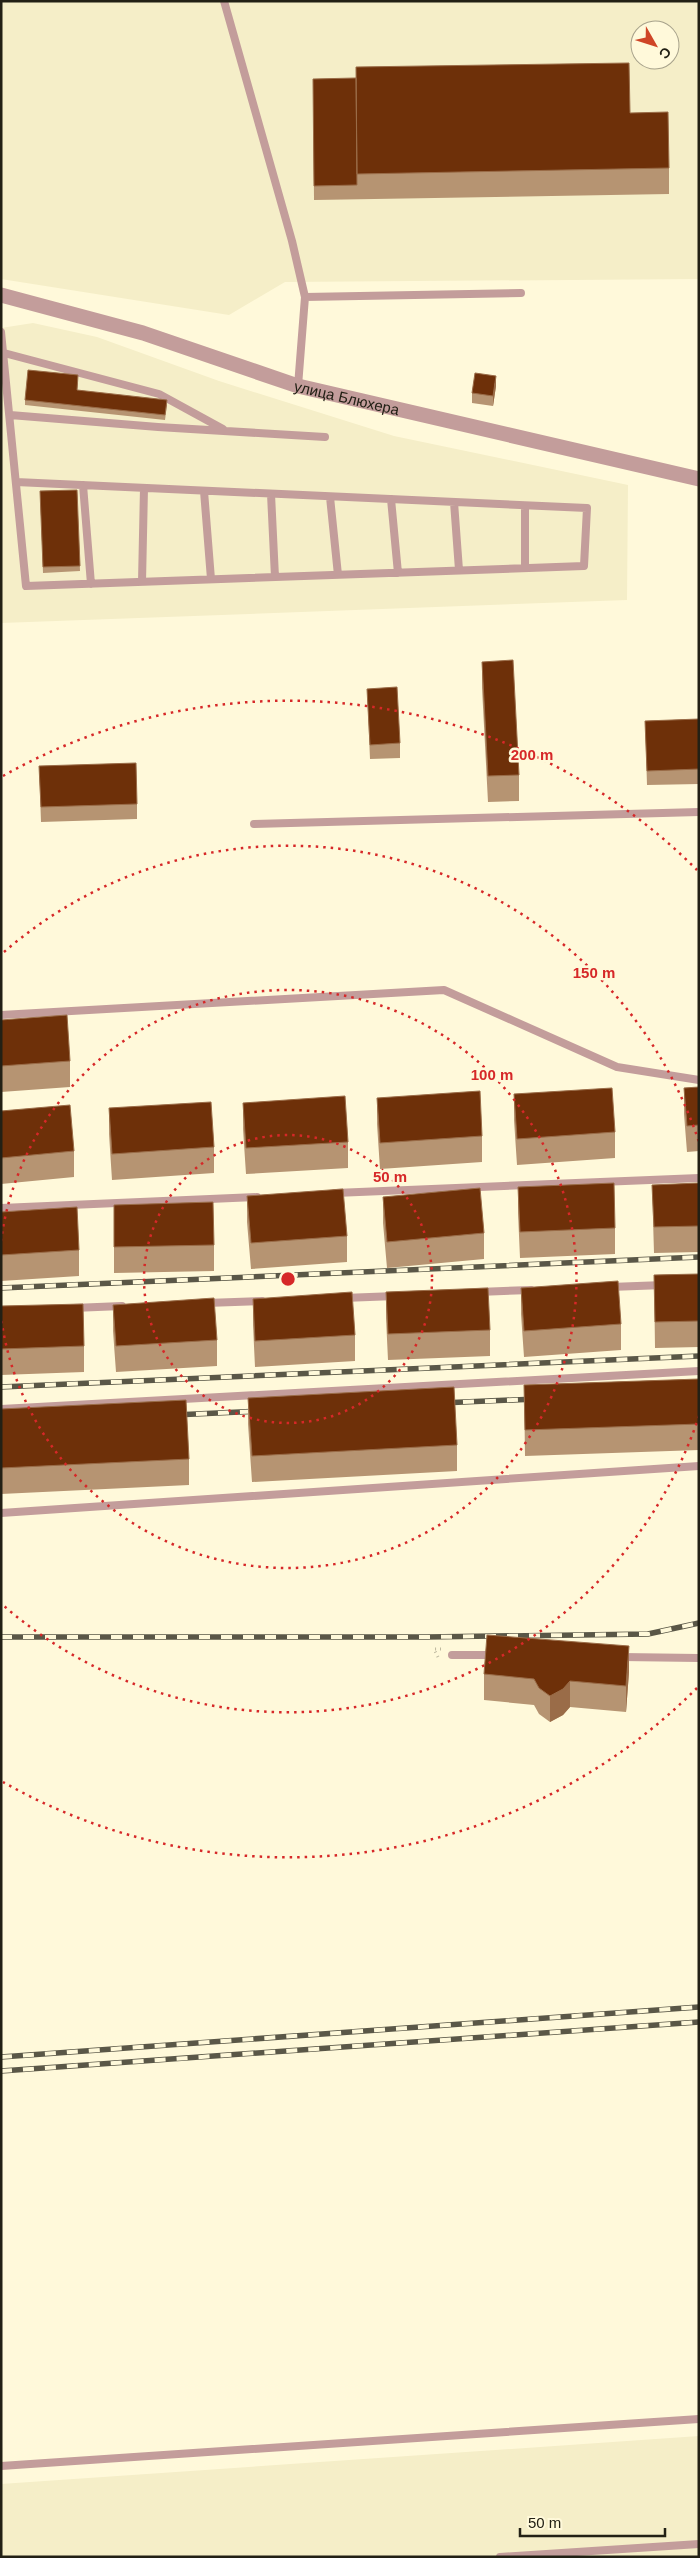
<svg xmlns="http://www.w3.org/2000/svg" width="700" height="2558" viewBox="0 0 700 2558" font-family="Helvetica,sans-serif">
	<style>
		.built { fill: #f5eec8; fill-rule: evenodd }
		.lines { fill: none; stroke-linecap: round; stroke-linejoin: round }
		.path { stroke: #bcb79e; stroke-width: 3; stroke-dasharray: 1 4; stroke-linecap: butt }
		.lane { stroke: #c39d9b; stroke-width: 8 }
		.street { stroke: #c39d9b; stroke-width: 15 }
		.rail-casing { stroke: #5a5747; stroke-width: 5.5 }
		.rail { stroke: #fff9da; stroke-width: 4; stroke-dasharray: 11; stroke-linecap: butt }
		.wall { fill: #b69472 }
		.shaded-wall { fill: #9a6c48 }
		.building { fill: #6e3009; stroke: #9a6c48 }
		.ring { fill: none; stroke: #d62828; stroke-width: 2.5; stroke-dasharray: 2.5 5 }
		.labels { text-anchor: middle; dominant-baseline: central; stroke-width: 5; stroke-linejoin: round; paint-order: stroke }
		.street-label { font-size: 15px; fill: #222015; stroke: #fff9da }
		.centre { fill: #d62828; stroke: #fff9da; stroke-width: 2.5 }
		.ring-label { font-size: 15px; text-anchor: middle; font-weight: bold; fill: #d62828; stroke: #fff9da; stroke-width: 5; stroke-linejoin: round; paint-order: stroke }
	</style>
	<rect width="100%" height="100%" fill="#fff9da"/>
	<path class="built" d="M1 1H699V279L285 282 229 315 1 279ZM640 30H670V60H640Z
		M33 323 97 337 219 381 394 436 628 485 627 600 1 623V328Z
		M699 2436V2557H1V2484Z"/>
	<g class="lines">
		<path class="path" d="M438 1657 434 1649H441"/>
		<path class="lane" d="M224 1 292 241 305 297 298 386
			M305 297 521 293
			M1 332 26 586 584 566 587 508 16 482
			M4 353 159 394 223 429
			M10 415 158 427 325 437
			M83 485 91 584
			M204 491 211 579
			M271 494 275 577
			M330 497 338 575
			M391 499 398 573
			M454 502 459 570
			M525 506V568
			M142 582 144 488
			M254 824 699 812
			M1 1015 444 990 617 1067 699 1080
			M335 1193 699 1178
			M1 1208 257 1197
			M610 1287 664 1285
			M478 1292 531 1290
			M343 1298 396 1296
			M206 1303 262 1301
			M73 1308 122 1306
			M1 1409 699 1371
			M1 1513 699 1466
			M452 1655H494
			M621 1657 699 1658
			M1 2466 699 2419
			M500 2557 699 2544"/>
		<path class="street" id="s1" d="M1 295 143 333 298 386 699 479"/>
		<defs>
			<path id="rail" d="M1 1288 699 1257
				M1 1387 699 1356
				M441 1403 536 1399
				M174 1415 262 1411
				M1 1637H427L648 1634 699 1623
				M1 2057 699 2007
				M1 2071 699 2022"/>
		</defs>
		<use href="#rail" class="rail-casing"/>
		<use href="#rail" class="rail"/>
	</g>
	<path class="wall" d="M313 79 630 113 669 168V194L314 200Z
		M78 380 77 390 167 405 165 420 25 405V400Z
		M496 386 493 406 472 403V393Z
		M77 490 80 571 43 573 40 491Z
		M482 662 519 775V801L488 802 482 688Z
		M367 689 400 743V758L370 759Z
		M699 719V784L647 785 645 721Z
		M39 766 137 804V819L41 822Z
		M1 1020 70 1061V1087L1 1092Z
		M699 1087V1151L687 1152 684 1114V1088Z
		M514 1094 615 1132V1158L517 1165 514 1120Z
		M377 1098 482 1136V1162L380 1169 377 1124Z
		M243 1103 348 1142V1168L246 1174 243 1129Z
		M109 1108 214 1147V1173L112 1180 109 1134Z
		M1 1111 74 1151V1177L1 1184Z
		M699 1183V1252L654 1253 652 1185Z
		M518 1187 615 1228V1254L520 1258 518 1213Z
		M247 1196 347 1236V1262L251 1269 247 1222Z
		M383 1197 484 1233V1259L387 1268 383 1223Z
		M114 1205 214 1245V1271L114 1273Z
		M1 1212 79 1250V1276L1 1281Z
		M699 1274V1347L655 1348 654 1275Z
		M521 1288 621 1324V1350L524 1357 521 1314Z
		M386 1292 490 1330V1356L388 1360 386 1318Z
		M253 1299 355 1335V1361L255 1367 253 1325Z
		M113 1305 217 1340V1366L116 1372 113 1331Z
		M1 1306 84 1346V1372L1 1375Z
		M699 1379V1450L525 1456 524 1385Z
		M248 1398 457 1445V1471L252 1482 248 1424Z
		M1 1409 189 1459V1485L1 1494Z
		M629 1672 626 1712 570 1707 563 1715 550 1722 539 1714 534 1705 484 1700V1674Z"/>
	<path class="shaded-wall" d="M496 376V386L493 406V396Z
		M629 1646V1672L626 1712V1686Z
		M570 1681V1707L563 1715 550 1722V1696Z"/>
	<path class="building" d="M629 63 630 113 668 112 669 168 357 174 356 67Z
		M356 78 357 185 314 186 313 79Z
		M28 370 78 375 77 390 167 400 165 415 25 400Z
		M475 373 496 376 493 396 472 393Z
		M77 490 80 566 43 567 40 491Z
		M513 660 519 775 488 776 482 662Z
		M397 687 400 743 370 745 367 689Z
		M699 719V769L647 771 645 721Z
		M136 763 137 804 41 807 39 766Z
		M67 1015 70 1061 1 1066V1020Z
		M699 1087V1125L687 1126 684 1088Z
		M612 1088 615 1132 517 1139 514 1094Z
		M480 1091 482 1136 380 1143 377 1098Z
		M345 1096 348 1142 246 1148 243 1103Z
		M211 1102 214 1147 112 1154 109 1108Z
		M70 1105 74 1151 1 1158V1111Z
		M614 1183 615 1228 520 1232 518 1187Z
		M699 1183V1226L654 1227 652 1185Z
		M480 1188 484 1233 387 1242 383 1197Z
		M343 1189 347 1236 251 1243 247 1196Z
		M213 1202 214 1245 114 1247V1205Z
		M77 1207 79 1250 1 1255V1212Z
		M699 1274V1321L655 1322 654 1275Z
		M618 1281 621 1324 524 1331 521 1288Z
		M488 1288 490 1330 388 1334 386 1292Z
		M352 1292 355 1335 255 1341 253 1299Z
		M214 1298 217 1340 116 1346 113 1305Z
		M83 1304 84 1346 1 1349V1306Z
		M699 1379V1424L525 1430 524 1385Z
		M454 1387 457 1445 252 1456 248 1398Z
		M186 1400 189 1459 1 1468V1409Z
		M487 1635 629 1646 626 1686 570 1681 563 1689 550 1696 539 1688 534 1679 484 1674Z"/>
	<g class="ring">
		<circle cx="288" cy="1279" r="144"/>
		<path d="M1 1241A289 289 0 1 1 1 1317"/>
		<path d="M699 1416A433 433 0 0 1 4 1606M4 952A433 433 0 0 1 699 1142"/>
		<path d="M697 1688A578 578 0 0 1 3 1782M3 776A578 578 0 0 1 697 870"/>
	</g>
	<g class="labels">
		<g class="street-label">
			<text stroke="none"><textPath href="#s1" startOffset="361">улица Блюхера</textPath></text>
		</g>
	</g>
	<circle cx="288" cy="1279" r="8" class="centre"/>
	<g class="ring-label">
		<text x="532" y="760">200 m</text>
		<text x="594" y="978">150 m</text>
		<text x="492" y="1080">100 m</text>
		<text x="390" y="1182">50 m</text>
	</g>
	<rect width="700" height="2558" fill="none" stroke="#222015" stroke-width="5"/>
	<g transform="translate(655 45) rotate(129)"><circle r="24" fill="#fff9da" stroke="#a7a28b"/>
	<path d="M0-4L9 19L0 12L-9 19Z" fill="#cf4526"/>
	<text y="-8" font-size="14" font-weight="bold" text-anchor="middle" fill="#222015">С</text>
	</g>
	<path d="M520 2528v8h145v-8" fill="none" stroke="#222015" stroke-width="2.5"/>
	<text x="528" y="2528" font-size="15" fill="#222015" stroke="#fff9da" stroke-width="4" paint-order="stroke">50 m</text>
</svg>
